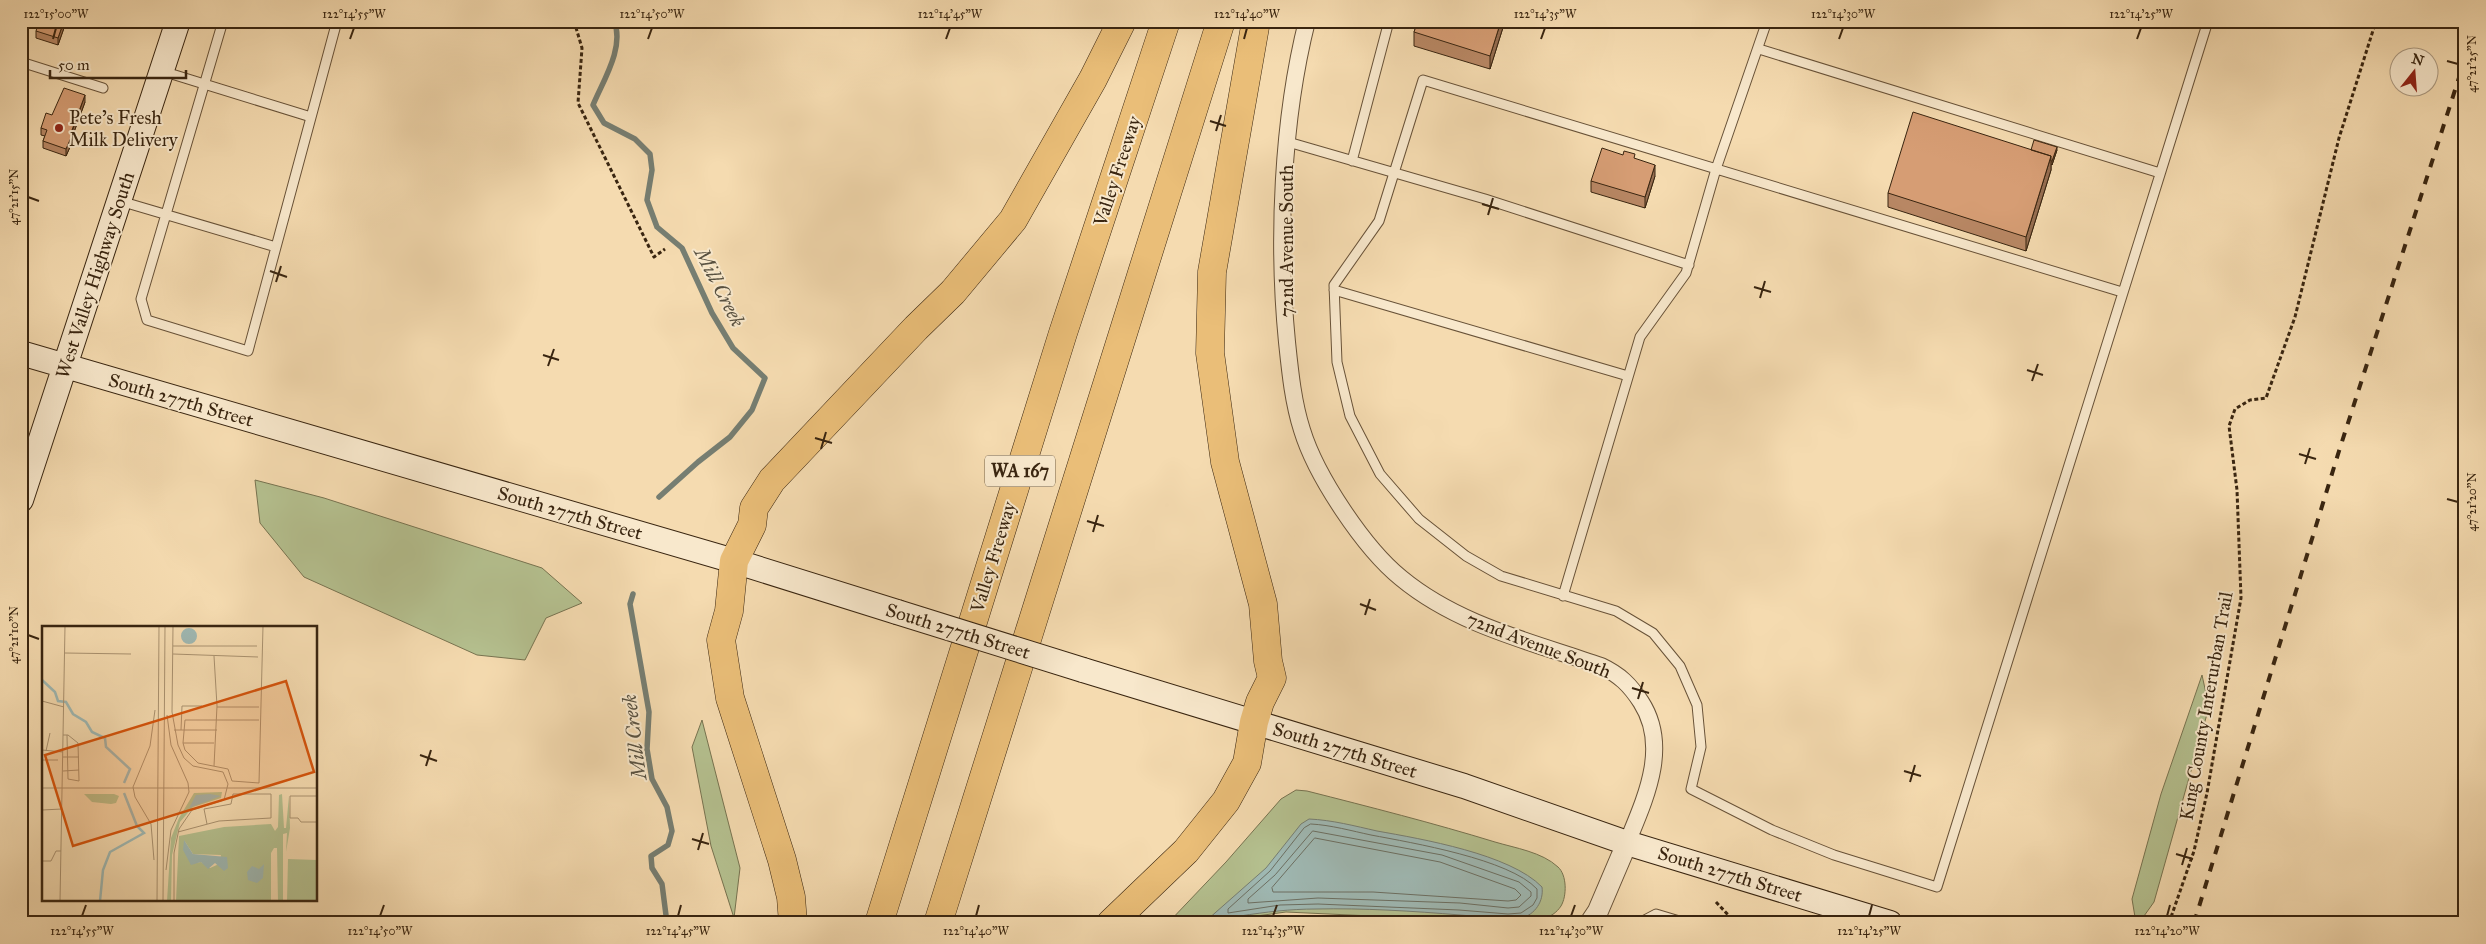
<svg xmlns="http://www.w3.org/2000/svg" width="2486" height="944" viewBox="0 0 2486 944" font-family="'IM FELL Great Primer',serif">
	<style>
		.green { fill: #b5c190; stroke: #777350 }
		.water { fill: #9fb9b4; stroke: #767e72 }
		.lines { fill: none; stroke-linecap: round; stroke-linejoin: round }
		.shore { stroke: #6c6f62; stroke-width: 1 }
		.stream { stroke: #767e72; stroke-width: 5.5 }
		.service-casing { stroke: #685238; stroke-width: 11 }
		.minor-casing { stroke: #685238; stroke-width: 18 }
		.tertiary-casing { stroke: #685238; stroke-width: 22 }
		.secondary-casing { stroke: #392510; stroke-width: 26 }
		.motorway-casing { stroke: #392510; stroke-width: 29 }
		.path { stroke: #392510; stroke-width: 3; stroke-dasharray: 4 2.5; stroke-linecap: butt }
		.service { stroke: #f8e8cc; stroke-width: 9 }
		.minor { stroke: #f8e8cc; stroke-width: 16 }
		.tertiary { stroke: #f8e8cc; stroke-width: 20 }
		.secondary { stroke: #f8e8cc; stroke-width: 24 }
		.motorway { stroke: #eabe78; stroke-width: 28 }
		.rail { stroke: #392510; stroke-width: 4; stroke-dasharray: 9 9; stroke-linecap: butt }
		.secondary-bridge-casing { stroke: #392510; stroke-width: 26; stroke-linecap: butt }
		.secondary-bridge { stroke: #f8e8cc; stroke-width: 24 }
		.wall { fill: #b88764; stroke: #392510 }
		.shaded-wall { fill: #966e51; stroke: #392510 }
		.building { fill: #d69d74; stroke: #392510 }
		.ticks { fill: none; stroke: #392510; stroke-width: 2 }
		.poi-dot { fill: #8f2418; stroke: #f8e8cc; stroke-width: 2 }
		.labels { text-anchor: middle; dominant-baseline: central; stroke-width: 4; stroke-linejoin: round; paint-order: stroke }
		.shield { fill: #f8e8cc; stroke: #726048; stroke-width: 1 }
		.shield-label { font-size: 18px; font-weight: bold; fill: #392510 }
		.poi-label { font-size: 19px; fill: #392510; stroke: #f8e8cc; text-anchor: start }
		.street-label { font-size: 19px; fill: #392510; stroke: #f8e8cc }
		.water-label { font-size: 20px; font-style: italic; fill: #585141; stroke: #f8e8cc }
		.inset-river { fill: none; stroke: #9fb9b4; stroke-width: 2.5 }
		.inset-road { fill: none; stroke: #aa9270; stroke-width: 1 }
		.view { fill: #d6540c; fill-opacity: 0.15; stroke: #d6540c; stroke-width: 2.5 }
		.inset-edge { fill: none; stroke: #392510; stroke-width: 2.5 }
		.neatline { fill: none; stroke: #392510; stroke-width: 2 }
		.ticks-label { font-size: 12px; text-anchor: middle; fill: #392510 }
	</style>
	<rect width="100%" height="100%" fill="#f5dbb0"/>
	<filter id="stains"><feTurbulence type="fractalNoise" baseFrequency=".004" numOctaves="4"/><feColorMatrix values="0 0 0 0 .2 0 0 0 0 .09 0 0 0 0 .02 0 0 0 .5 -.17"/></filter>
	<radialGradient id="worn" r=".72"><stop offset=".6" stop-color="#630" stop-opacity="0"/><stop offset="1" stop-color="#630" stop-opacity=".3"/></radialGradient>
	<path class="green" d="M255 480 324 498 542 568 582 603 546 618 525 660 477 655 304 577 260 523Z
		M2202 675 2209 707 2154 902 2139 923H2136L2132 899 2161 794Z
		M702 720 740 868 734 918 711 846 692 747Z
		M1296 790 1307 791C1370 807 1433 823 1495 842 1515 848 1542 852 1558 867 1567 875 1567 896 1561 906 1552 920 1535 921 1521 923L1286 912 1242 918 1227 923H1168L1226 862 1281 799Z"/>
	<path class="water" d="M1309 819C1332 820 1355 826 1377 831 1422 839 1510 854 1542 887 1544 901 1535 915 1521 918 1502 923 1479 916 1460 915 1413 911 1363 908 1316 909 1290 909 1266 912 1240 916 1228 918 1219 923 1207 923V920L1266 868 1301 824Z"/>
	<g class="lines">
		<path class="shore" d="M1311 824C1331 825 1352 831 1371 835 1413 843 1509 859 1537 889V898L1533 905 1521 913 1508 914 1459 910 1318 904 1280 905 1228 913V909L1270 871 1304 828Z
			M1313 831 1442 855 1519 882 1531 892V896L1519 907 1508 908 1460 903 1318 898 1248 903V899L1275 875Z
			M1315 838 1440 862 1515 889 1521 895 1516 900 1508 901 1373 892H1273L1272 888Z"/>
		<path class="stream" d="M614 21C625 47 603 81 593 105L604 123 635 139 650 154 652 170 647 200 657 227 682 248 712 313 733 348 765 378 752 410 730 437 698 462 659 497
			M633 594 630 604 649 712 647 749 652 779 667 807 672 831 668 845 651 856 652 868 662 884 667 923"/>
		<defs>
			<path id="service" d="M223 21 141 299 147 320 248 351 337 21
				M1759 49 2160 173
				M21 62 103 88
				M162 71 311 117
				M1288 142 1485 199 1689 265
				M1352 161 1389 21
				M120 201 276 247
				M1334 290 1628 376
				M2122 292 1423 80 1379 221 1334 285 1337 362 1350 416 1380 474 1419 519 1466 556 1501 576 1616 611 1653 633 1680 666 1697 705 1701 747 1691 789 1772 830 1834 855 1937 887 2208 21
				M1563 596 1640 337 1686 273 1716 169 1767 21
				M1639 923 1656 914 1686 923"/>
			<path id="minor" d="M1307 21C1282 120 1277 241 1287 342 1290 371 1293 402 1302 430 1316 476 1364 548 1401 578 1459 626 1533 642 1601 666 1620 675 1630 685 1641 702 1670 747 1645 799 1627 843"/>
			<path id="tertiary" d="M1590 923 1598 911 1627 843"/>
			<path id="secondary" d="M21 353 734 561 897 612
				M21 500 178 21
				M1083 670 1464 786 1627 843 1890 923"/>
			<path id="motorway" d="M793 923 791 897 782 860 730 698 721 640 729 611 734 561 752 525 754 508 772 480 916 328 953 292 1013 220 1093 79 1122 21
				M879 923 1063 333 1166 21
				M938 923 1221 21
				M1111 923 1186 851 1226 801 1247 763 1254 722 1260 702 1272 678 1268 661 1263 604 1225 462 1210 353 1212 272 1256 21"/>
		</defs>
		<use href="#service" class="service-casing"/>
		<use href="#minor" class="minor-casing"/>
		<use href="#tertiary" class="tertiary-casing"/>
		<use href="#secondary" class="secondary-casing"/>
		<use href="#motorway" class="motorway-casing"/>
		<path class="path" d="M574 21 582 48 578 103 654 257 665 249
			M1716 902 1732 919 1743 923
			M2169 923 2194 851 2207 793 2241 598 2237 490 2229 426 2235 409 2250 400 2266 398 2295 317 2339 138 2376 21"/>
		<use href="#service" class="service"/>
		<use href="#minor" class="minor"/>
		<use href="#tertiary" class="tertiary"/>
		<use href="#secondary" class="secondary"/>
		<use href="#motorway" class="motorway"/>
		<path class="rail" d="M2194 923 2339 451 2465 59"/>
		<defs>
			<path id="secondary-bridge" d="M897 612 1083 670"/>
		</defs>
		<use href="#secondary-bridge" class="secondary-bridge-casing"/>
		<use href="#secondary-bridge" class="secondary-bridge"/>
	</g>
	<path class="wall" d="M65 21V25L58 45 36 38V31Z
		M1418 21H1505L1490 69 1414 46V32Z
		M85 102 74 132V138L66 156 43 148V141L45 136 41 135V128L52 115Z
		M2031 150H2057L2052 165 2051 164V170L2026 251 1888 207V193Z
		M1635 159 1655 176 1645 208 1591 192V181Z"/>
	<path class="shaded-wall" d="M64 21H65V25L58 45V38Z
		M1501 21H1505L1490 69V56Z
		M85 95V102L74 132V138L66 156V149Z
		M2057 147V150L2052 165V161Z
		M2051 156V170L2026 251V237Z
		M1655 165V176L1645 208V197Z"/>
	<path class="building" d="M39 21H64L58 38 36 31Z
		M1418 21H1501L1490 56 1414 32Z
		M64 88 85 95 72 130 74 131 66 149 43 141 47 130 41 128 46 113 52 115Z
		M1913 112 2051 156 2026 237 1888 193Z
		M2034 140 2057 147 2052 161H2051V156L2031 150Z
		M1602 148 1623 155 1624 151 1635 154 1634 158 1655 165 1645 197 1591 181Z"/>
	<path class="ticks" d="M53 39 56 28M350 39 354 28M648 39 652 28M946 39 950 28M1244 39 1247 28M1541 39 1545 28M1839 39 1843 28M2137 39 2141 28M2447 61 2458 64M1210 121 1226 126M1216 131 1221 115M28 197 39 201M1482 204 1499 209M1488 215 1493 198M270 271 287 277M276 282 281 266M1754 287 1771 292M1760 298 1765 281M543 355 559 360M548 366 554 349M2027 370 2043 375M2032 381 2038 364M815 438 832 443M821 449 826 432M2299 454 2316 459M2305 464 2310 448M2447 499 2458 502M1087 521 1104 526M1093 532 1098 515M1360 604 1376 610M1365 615 1370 599M28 635 39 639M1632 688 1649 693M1638 699 1643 682M420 755 437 761M426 766 431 750M1904 771 1921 776M1910 782 1915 765M692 839 709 844M698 850 703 833M2176 854 2193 859M2182 865 2187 848M82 916 86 905M380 916 384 905M678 916 681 905M976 916 979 905M1273 916 1277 905M1571 916 1575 905M1869 916 1872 905M2167 916 2170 905"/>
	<circle class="poi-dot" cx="59" cy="128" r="5"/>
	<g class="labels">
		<rect class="shield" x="985" y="455.5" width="70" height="31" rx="4"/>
		<g class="shield-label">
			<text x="1020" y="471">WA 167</text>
		</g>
		<g class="poi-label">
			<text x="69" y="117">Pete's Fresh<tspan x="69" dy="22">Milk Delivery</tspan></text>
		</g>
		<g class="street-label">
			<text transform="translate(1117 171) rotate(-72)">Valley Freeway</text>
			<text transform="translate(1286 241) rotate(-90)">72nd Avenue South</text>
			<text transform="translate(95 275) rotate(-72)">West Valley Highway South</text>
			<text transform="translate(181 400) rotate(16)">South 277th Street</text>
			<text transform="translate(570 513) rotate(16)">South 277th Street</text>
			<text transform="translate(993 557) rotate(-73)">Valley Freeway</text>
			<text transform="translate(958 631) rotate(17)">South 277th Street</text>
			<text transform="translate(1539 645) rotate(21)">72nd Avenue South</text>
			<text transform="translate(2206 706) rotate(-80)">King County Interurban Trail</text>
			<text transform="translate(1345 750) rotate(17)">South 277th Street</text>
			<text transform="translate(1730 874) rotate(17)">South 277th Street</text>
		</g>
		<g class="water-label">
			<text transform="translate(720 287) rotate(63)">Mill Creek</text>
			<text transform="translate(634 737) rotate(-97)">Mill Creek</text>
		</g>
	</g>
	<g transform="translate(42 626)">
		<rect width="275" height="275" fill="#f5dbb0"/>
		<path d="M180 166 179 172 151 181 138 196 130 229 129 275H125L129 212 137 192 152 167ZM42 168H72L77 170 74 177 69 178 50 176ZM240 168 242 202H244L247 170 248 202 244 226 245 207 241 208V275H236L235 222H232L229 227V275H134L137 210 182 201 229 198 233 205 236 201 237 169ZM142 214 151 228 179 229 177 238 168 242 159 236 153 237ZM246 233 275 234V275H245Z" fill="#b5c190" fill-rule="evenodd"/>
		<path d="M139 10a8 8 0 1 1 16 0a8 8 0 1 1-16 0ZM168 168 179 170 147 182 154 169ZM142 214 151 228 185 231 186 242 182 245 173 237 166 243 159 236 149 239 141 224ZM222 238 221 252 215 257 206 254 205 246 210 240 217 243Z" fill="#9fb9b4"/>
		<path class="inset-river" d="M0 54 13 66 16 75 24 76 31 88 44 96 50 106 63 112 64 121 88 143 82 157M58 275 61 244 68 226 102 207 95 200 82 167"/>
		<path class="inset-road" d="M131 0 130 86 136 119 142 132 151 140 181 146 186 158 182 174 150 184 137 203 132 227V275M131 20H215M23 27 89 28M131 28 216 31M0 75 22 81M175 81H217M217 94H143L141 117 143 124 156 137 186 143 190 155 217 157 221 0M132 104H175M139 104 140 80H160M21 109H26L36 117 37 155 26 153 25 109M141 117H172M0 124 21 126M4 125 8 107M21 131H37M0 134H16M172 140 175 80 172 30M21 145 37 144M0 162H275M275 170H248V192H256L259 196H275M0 184 20 183M136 206 177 195 229 192V168H191L189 178 162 183 165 198M112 234 109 198 93 171 91 161 108 120 113 84M0 235H9L14 225H19M124 244 129 204 147 166 146 157 129 119 125 89M18 275 23 0M115 275 117 0M121 275 123 0"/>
		<path class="view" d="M244 55 272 146 31 220 3 129Z"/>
		<rect width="275" height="275" class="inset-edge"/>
	</g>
	<rect width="2486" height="944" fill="none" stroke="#f5dbb0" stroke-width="55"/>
	<g transform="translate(2414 72) rotate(17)"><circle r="24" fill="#f8e8cc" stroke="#ac9a81"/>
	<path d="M0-4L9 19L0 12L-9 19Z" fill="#8f2418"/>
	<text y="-8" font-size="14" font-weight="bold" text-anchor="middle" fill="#392510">N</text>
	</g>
	<path d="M50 70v8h136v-8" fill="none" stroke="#392510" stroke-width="2.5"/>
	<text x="58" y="70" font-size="15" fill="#392510" stroke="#f8e8cc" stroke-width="4" paint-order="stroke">50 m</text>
	<rect x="28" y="28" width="2430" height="888" class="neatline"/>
	<g class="ticks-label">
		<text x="56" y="18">122°15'00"W</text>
		<text x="354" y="18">122°14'55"W</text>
		<text x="652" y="18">122°14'50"W</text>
		<text x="950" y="18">122°14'45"W</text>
		<text x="1247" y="18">122°14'40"W</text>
		<text x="1545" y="18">122°14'35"W</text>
		<text x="1843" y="18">122°14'30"W</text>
		<text x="2141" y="18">122°14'25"W</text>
		<text transform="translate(2472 64) rotate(-90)" y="4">47°21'25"N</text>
		<text transform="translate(14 197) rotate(-90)" y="4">47°21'15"N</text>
		<text transform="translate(2472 502) rotate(-90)" y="4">47°21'20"N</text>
		<text transform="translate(14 635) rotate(-90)" y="4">47°21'10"N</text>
		<text x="82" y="935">122°14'55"W</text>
		<text x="380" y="935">122°14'50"W</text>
		<text x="678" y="935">122°14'45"W</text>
		<text x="976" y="935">122°14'40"W</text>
		<text x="1273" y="935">122°14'35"W</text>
		<text x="1571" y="935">122°14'30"W</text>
		<text x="1869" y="935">122°14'25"W</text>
		<text x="2167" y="935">122°14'20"W</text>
	</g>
	<rect width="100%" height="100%" filter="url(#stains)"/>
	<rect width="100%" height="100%" fill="url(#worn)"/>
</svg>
